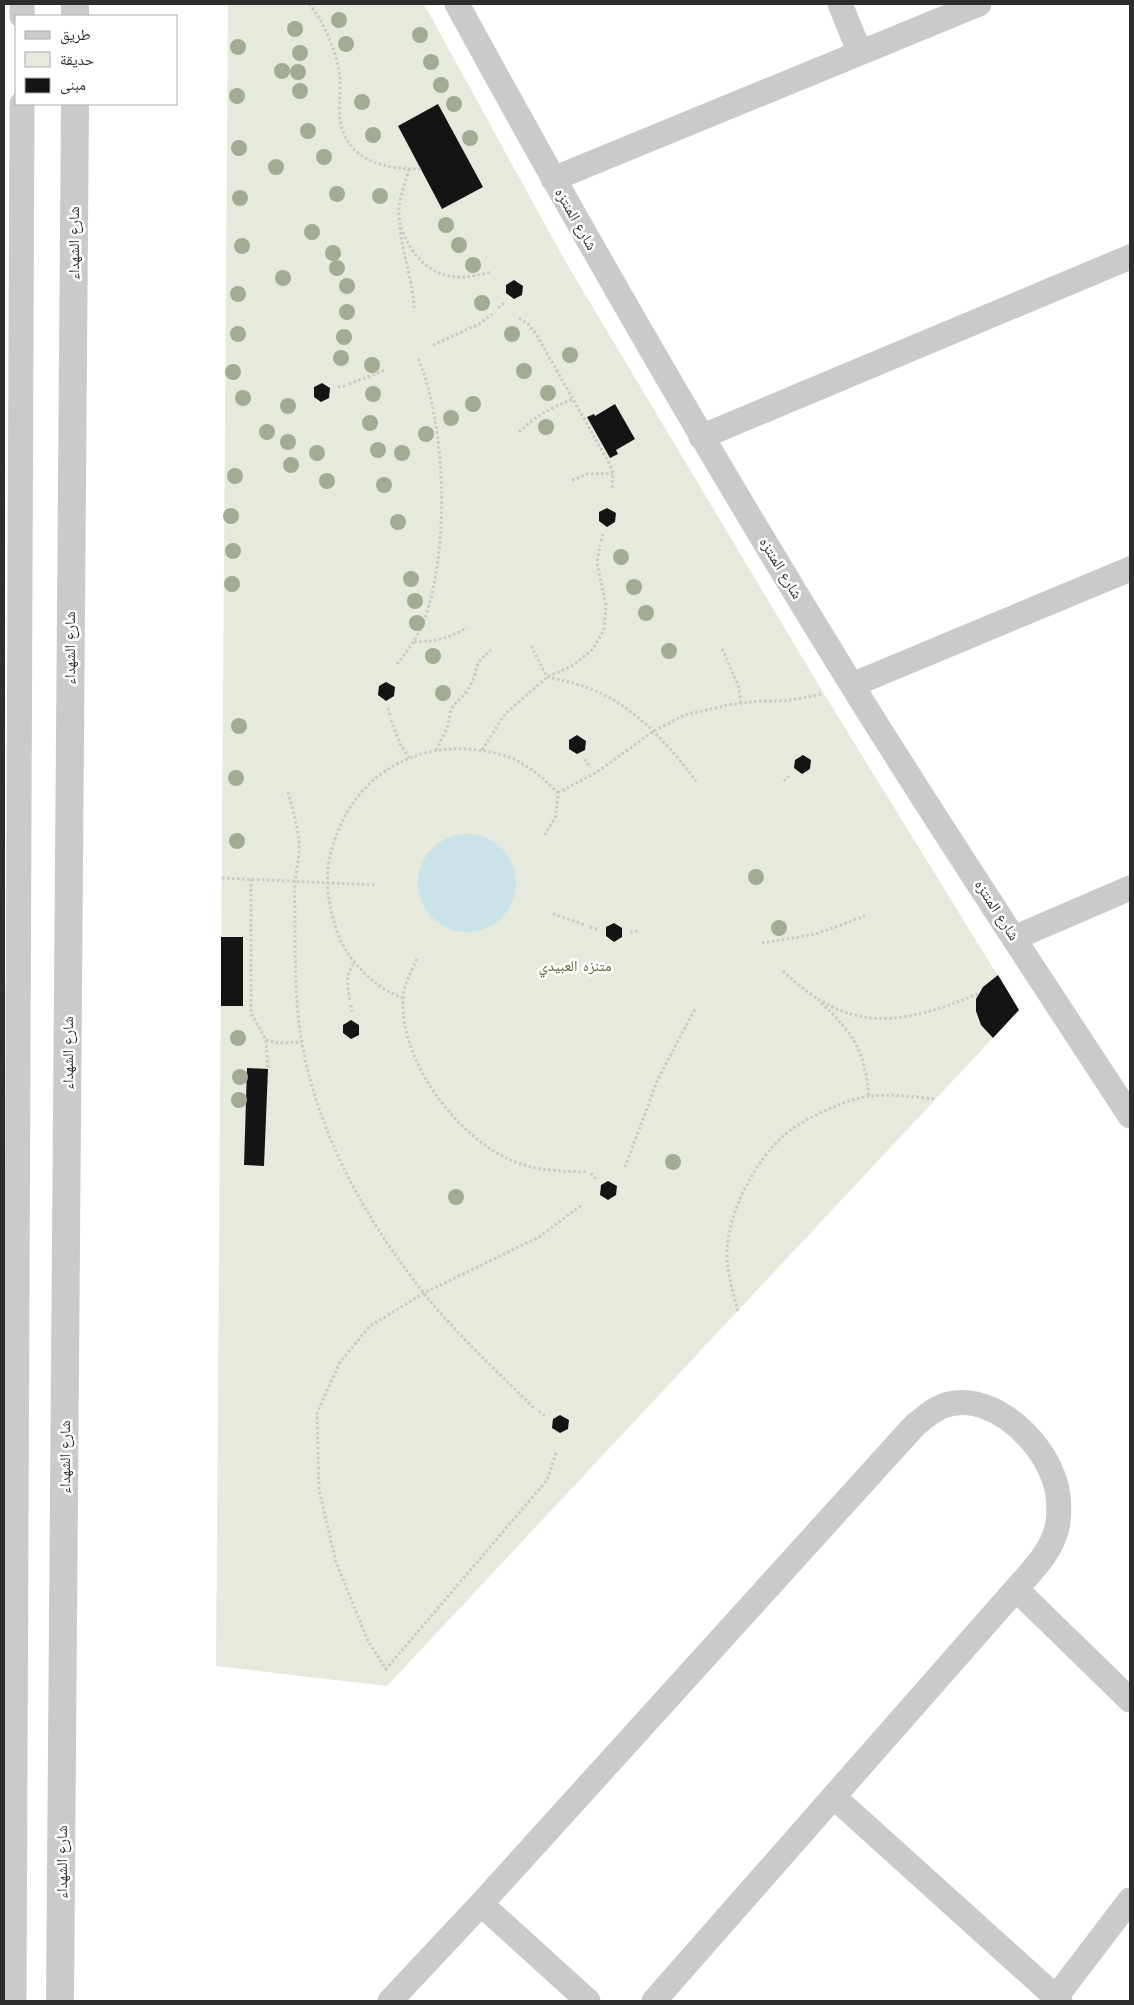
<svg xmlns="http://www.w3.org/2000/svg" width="1134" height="2005" viewBox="0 0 1134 2005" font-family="'Work Sans','Noto Naskh Arabic',sans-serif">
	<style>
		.green { fill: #e6eadc }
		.water { fill: #c9e3e9 }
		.building { fill: #141414 }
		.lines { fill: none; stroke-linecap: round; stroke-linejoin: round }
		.path { stroke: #cacaca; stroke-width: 3; stroke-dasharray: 2.5 2.5; stroke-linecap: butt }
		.minor { stroke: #cacaca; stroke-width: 25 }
		.tertiary { stroke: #cacaca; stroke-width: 28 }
		.tree { fill: #a3ab95 }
		.labels { text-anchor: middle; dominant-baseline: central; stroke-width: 5; stroke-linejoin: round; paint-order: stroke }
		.street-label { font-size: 15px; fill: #2d2d2d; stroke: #fff }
		.park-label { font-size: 15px; fill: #58663e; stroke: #fff }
	</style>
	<rect width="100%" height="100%" fill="#fff"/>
	<path class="green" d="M228 4H424L564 259 821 689 1019 1010 387 1686 216 1666Z"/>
	<path class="water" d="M418 883a49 49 0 1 1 98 0a49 49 0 1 1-98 0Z"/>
	<path class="building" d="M438 104 483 187 442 209 398 126Z
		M514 280 523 286 522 295 514 299 506 293V285Z
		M322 383 330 388 329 398 321 402 314 397V387Z
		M615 404 635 439 616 450 618 454 610 458 587 417 594 414 595 416Z
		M607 508 616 513 615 522 607 527 599 521V512Z
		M386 682 395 687 394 696 386 701 378 695 379 686Z
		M577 735 586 741 585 750 577 754 569 749V740Z
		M803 755 811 760 810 769 802 774 794 768 795 760Z
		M614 923 622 928V937L614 942 606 936V927Z
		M221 937H243V1006H221Z
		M998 975 1019 1010 993 1038 981 1025 976 1011V999L983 987Z
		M351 1020 359 1025V1035L351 1039 343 1033V1025Z
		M247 1068 268 1069 264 1166 244 1165Z
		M608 1181 617 1186 616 1195 608 1200 600 1195 601 1185Z
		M560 1415 569 1420 568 1429 560 1433 552 1428 553 1419Z"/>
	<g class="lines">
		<path class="path" d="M309 4C324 21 338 55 340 78 341 92 338 107 340 120 347 162 386 169 421 169
			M409 169C405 184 397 203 399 218 401 230 406 240 412 250 434 280 457 281 491 272
			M400 227C402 255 413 279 414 308
			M498 308 504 303
			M519 318 528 324 536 334 608 461 613 473 612 489
			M433 345 479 324 495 312
			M349 384 385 370
			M338 387 345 386
			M519 432C535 416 553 407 573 399
			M572 480 588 474 613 473
			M601 541 603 534
			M414 642C436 641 449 639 467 627
			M531 646 547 677C561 680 575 683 588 688 633 704 668 744 696 781
			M722 649 738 685 741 703
			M397 664C407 651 417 639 423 623 450 554 447 426 418 358
			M388 708 390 715
			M391 720 400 744 409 758
			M436 750C440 742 445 734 448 725 450 719 449 712 453 706 458 699 466 695 470 686 480 668 471 666 491 650
			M482 750 505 714 547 677 572 666 592 650 604 630 606 605 597 563 600 545
			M585 759 589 766
			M784 781 789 776
			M288 792C292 808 297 823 299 840 300 854 297 867 295 881 294 893 295 906 295 919 295 946 295 974 297 1002 304 1108 357 1209 423 1292 456 1334 497 1371 535 1409
			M558 793 597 772 654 731 684 715 728 705 760 701H785L823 694
			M222 878 376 885
			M251 879V1013L266 1040 268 1069
			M553 914 585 925
			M590 927 597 929
			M630 932 638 931
			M762 943 816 934 865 916
			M417 959C411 972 404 984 403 998 399 1061 458 1139 515 1162 537 1171 563 1171 586 1172
			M783 971C850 1035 900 1026 980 993
			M403 998C379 990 357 969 344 947 335 930 331 913 328 893 325 869 331 846 341 824 366 769 424 740 484 751 497 753 512 757 523 764 536 772 547 782 558 793L556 816 544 836
			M350 1000C347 986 345 974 355 962
			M821 1003C854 1033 865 1052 869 1097
			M351 1005 352 1012
			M266 1040 278 1043 302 1042
			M625 1167 658 1079 696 1007
			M591 1173 596 1179
			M738 1311C732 1288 724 1263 728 1240 734 1202 755 1163 782 1137 799 1121 838 1103 860 1098 884 1092 912 1097 936 1099
			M539 1411 545 1416
			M556 1453 547 1480 386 1669 368 1641 336 1562 319 1490 317 1413 340 1362 370 1326 424 1293 539 1237 583 1204"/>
		<path class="minor" d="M457 4C582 233 713 460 850 682 941 829 1036 972 1130 1116
			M840 4 860 53
			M22 16V4
			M553 179 979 4
			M701 437 1130 257
			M852 685 1130 569
			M1014 938 1130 888
			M1016 1589 1130 1700
			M834 1797 1060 2001
			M481 1904 588 2001
			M14 2001 22 104
			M390 2001 481 1904 915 1425C924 1418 932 1410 943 1406 986 1390 1034 1433 1050 1469 1058 1485 1060 1505 1058 1522 1055 1548 1033 1570 1016 1589L654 2001
			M1053 2001 1130 1900"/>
		<path class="tertiary" d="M75 16V4
			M60 2001 75 104"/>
	</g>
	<g class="tree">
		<circle cx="339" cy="20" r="8"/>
		<circle cx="295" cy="29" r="8"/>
		<circle cx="420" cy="35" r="8"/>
		<circle cx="346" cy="44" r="8"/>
		<circle cx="238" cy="47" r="8"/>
		<circle cx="300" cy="53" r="8"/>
		<circle cx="431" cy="62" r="8"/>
		<circle cx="282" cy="71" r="8"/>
		<circle cx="298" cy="72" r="8"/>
		<circle cx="441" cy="85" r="8"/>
		<circle cx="300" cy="91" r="8"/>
		<circle cx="237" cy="96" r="8"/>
		<circle cx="362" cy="102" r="8"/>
		<circle cx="454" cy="104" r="8"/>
		<circle cx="308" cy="131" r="8"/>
		<circle cx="373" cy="135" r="8"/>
		<circle cx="470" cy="138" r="8"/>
		<circle cx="239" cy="148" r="8"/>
		<circle cx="324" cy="157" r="8"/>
		<circle cx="276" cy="167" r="8"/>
		<circle cx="337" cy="194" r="8"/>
		<circle cx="380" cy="196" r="8"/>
		<circle cx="240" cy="198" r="8"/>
		<circle cx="446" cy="225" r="8"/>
		<circle cx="312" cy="232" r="8"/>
		<circle cx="459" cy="245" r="8"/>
		<circle cx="242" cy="246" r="8"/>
		<circle cx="333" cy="253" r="8"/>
		<circle cx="473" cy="265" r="8"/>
		<circle cx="337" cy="268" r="8"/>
		<circle cx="283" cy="278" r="8"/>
		<circle cx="347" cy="286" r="8"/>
		<circle cx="238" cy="294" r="8"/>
		<circle cx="482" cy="303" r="8"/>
		<circle cx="347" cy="312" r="8"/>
		<circle cx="238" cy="334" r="8"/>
		<circle cx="512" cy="334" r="8"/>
		<circle cx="344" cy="337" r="8"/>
		<circle cx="570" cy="355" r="8"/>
		<circle cx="341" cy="358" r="8"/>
		<circle cx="372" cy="365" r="8"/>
		<circle cx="524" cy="371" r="8"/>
		<circle cx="233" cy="372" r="8"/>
		<circle cx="548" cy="393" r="8"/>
		<circle cx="373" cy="394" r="8"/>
		<circle cx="243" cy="398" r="8"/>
		<circle cx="473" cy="404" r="8"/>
		<circle cx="288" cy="406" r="8"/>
		<circle cx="451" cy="418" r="8"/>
		<circle cx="370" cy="423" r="8"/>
		<circle cx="546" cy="427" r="8"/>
		<circle cx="267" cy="432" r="8"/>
		<circle cx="426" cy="434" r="8"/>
		<circle cx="288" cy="442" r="8"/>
		<circle cx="378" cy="450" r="8"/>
		<circle cx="317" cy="453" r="8"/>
		<circle cx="402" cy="453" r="8"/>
		<circle cx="291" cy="465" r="8"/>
		<circle cx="235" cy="476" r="8"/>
		<circle cx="327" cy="481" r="8"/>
		<circle cx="384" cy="485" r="8"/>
		<circle cx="231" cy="516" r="8"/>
		<circle cx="398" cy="522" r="8"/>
		<circle cx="233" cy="551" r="8"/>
		<circle cx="621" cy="557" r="8"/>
		<circle cx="411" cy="579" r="8"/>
		<circle cx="232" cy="584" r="8"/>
		<circle cx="634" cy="587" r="8"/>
		<circle cx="415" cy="601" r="8"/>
		<circle cx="646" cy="613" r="8"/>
		<circle cx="417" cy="623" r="8"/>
		<circle cx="669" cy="651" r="8"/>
		<circle cx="433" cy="656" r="8"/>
		<circle cx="443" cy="693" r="8"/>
		<circle cx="239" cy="726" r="8"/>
		<circle cx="236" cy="778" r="8"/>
		<circle cx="237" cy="841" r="8"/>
		<circle cx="756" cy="877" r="8"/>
		<circle cx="779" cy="928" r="8"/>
		<circle cx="238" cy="1038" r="8"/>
		<circle cx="240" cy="1077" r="8"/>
		<circle cx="239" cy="1100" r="8"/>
		<circle cx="673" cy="1162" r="8"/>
		<circle cx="456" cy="1197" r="8"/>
	</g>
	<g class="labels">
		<g class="street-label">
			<text transform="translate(576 219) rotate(60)">شارع المنتزه</text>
			<text transform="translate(74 243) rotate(-90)">شارع الشهداء</text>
			<text transform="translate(781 568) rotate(59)">شارع المنتزه</text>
			<text transform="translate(70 648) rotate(-90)">شارع الشهداء</text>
			<text transform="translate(997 910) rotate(57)">شارع المنتزه</text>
			<text transform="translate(68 1053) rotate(-90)">شارع الشهداء</text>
			<text transform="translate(65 1457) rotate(-90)">شارع الشهداء</text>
			<text transform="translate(62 1862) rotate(-90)">شارع الشهداء</text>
		</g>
		<g class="park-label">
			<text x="575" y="966">متنزه العبيدي</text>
		</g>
	</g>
	<rect width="1134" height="2005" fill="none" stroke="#2d2d2d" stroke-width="10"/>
	<rect x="15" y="15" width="162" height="90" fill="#ffffff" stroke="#ababab"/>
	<rect x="25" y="31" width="25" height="8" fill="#cacaca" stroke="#ababab"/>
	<text x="60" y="40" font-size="15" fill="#2d2d2d">طريق</text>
	<rect x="25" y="52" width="25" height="15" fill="#e6eadc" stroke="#ababab"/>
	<text x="60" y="65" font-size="15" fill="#2d2d2d">حديقة</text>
	<rect x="25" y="78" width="25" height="15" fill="#141414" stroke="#ababab"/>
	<text x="60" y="90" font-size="15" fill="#2d2d2d">مبنى</text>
</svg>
